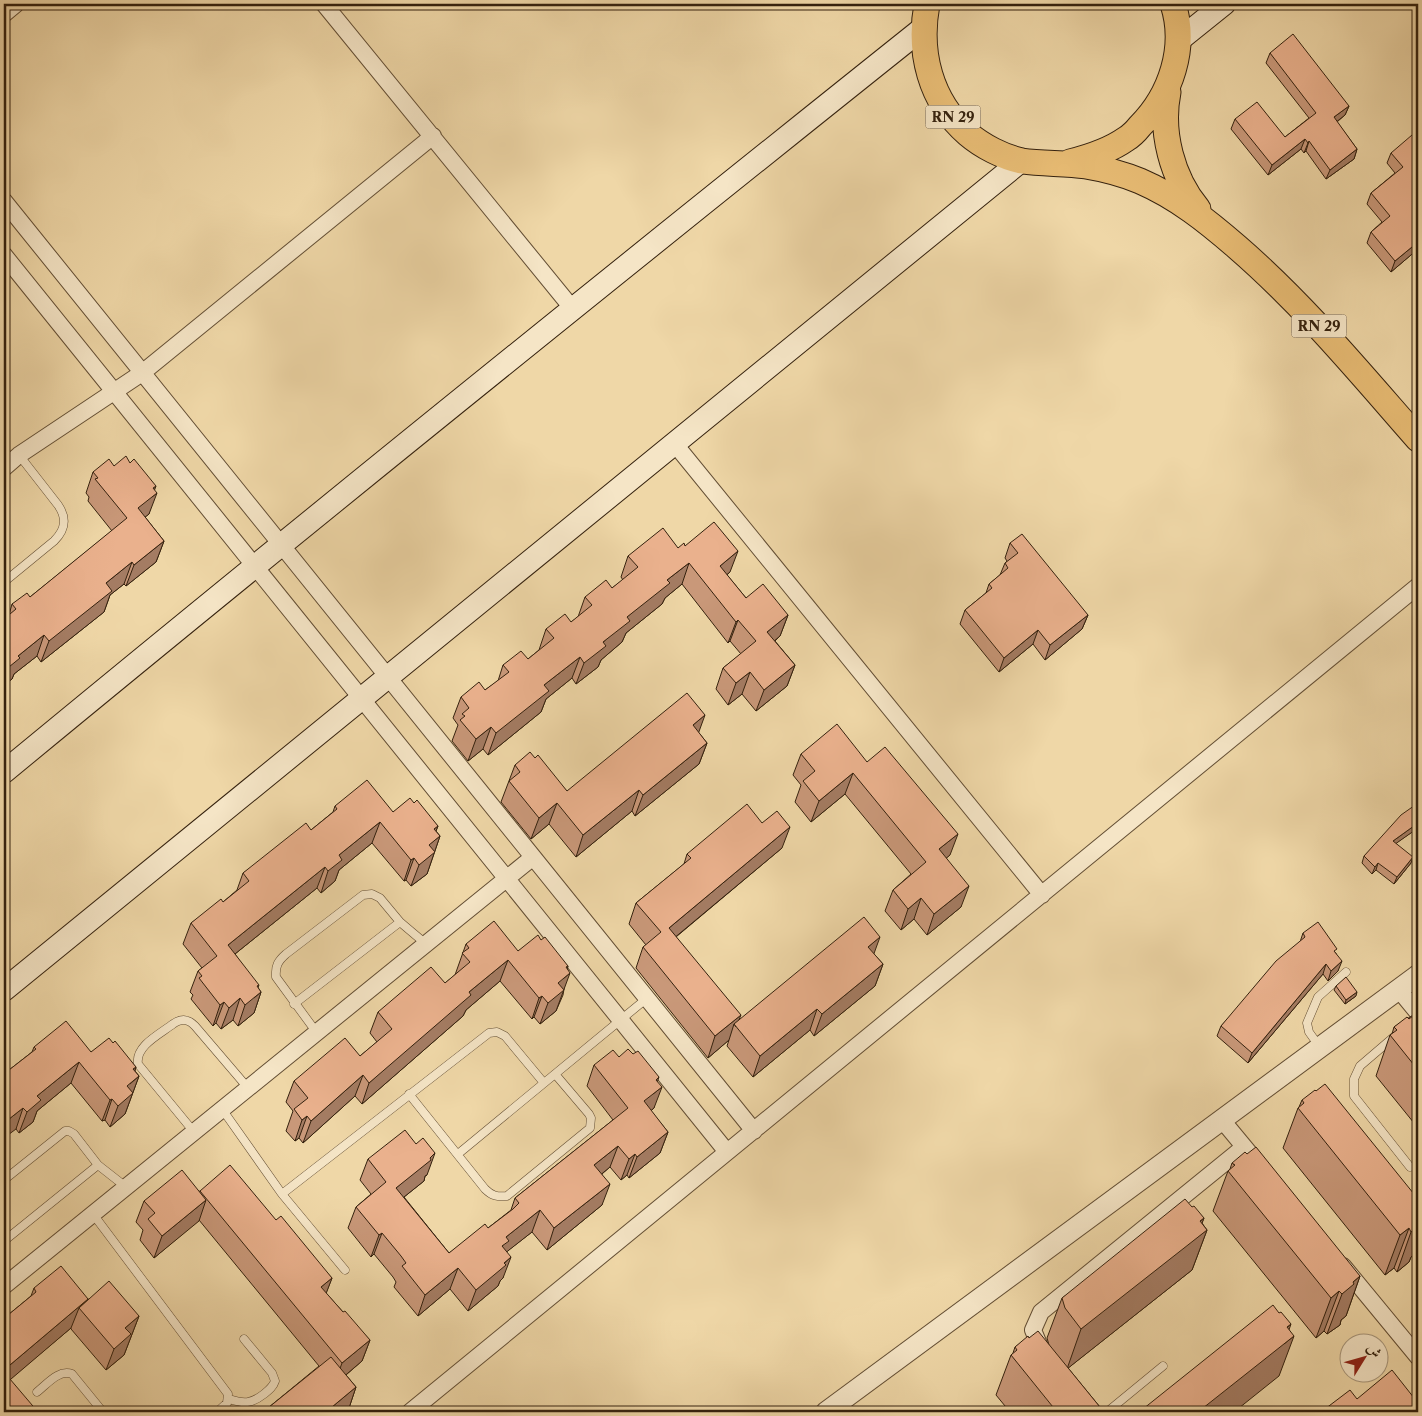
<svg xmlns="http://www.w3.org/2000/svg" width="1422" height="1416" viewBox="0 0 1422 1416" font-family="'Libre Caslon Text',Amiri,serif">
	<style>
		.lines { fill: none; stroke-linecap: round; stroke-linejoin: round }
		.service-casing { stroke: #634e34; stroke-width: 9 }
		.minor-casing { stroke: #634e34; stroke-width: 18 }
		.tertiary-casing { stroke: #634e34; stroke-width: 22 }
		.secondary-casing { stroke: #34210e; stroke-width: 24 }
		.primary-casing { stroke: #34210e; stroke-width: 27 }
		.service { stroke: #f5e5c6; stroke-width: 8 }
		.minor { stroke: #f5e5c6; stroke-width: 16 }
		.tertiary { stroke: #f5e5c6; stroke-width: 20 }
		.secondary { stroke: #f5e5c6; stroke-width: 22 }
		.primary { stroke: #e8bc74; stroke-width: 25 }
		.wall { fill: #c99879; stroke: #34210e }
		.shaded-wall { fill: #a47c63; stroke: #34210e }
		.building { fill: #eab18d; stroke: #34210e }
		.labels { text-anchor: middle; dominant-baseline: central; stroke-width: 4.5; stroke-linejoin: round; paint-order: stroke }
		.shield { fill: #f5e5c6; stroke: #6e5c45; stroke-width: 1 }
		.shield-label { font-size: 14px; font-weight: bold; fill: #34210e }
	</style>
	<rect width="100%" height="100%" fill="#efd7a7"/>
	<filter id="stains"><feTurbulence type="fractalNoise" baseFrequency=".004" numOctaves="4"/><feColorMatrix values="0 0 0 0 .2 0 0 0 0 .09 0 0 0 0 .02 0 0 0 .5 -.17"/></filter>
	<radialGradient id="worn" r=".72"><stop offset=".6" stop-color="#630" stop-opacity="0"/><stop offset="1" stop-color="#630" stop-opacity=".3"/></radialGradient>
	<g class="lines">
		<defs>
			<path id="service" d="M4 582 54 541C66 529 67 518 58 505L19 455
				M294 1004 400 922
				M317 1033 276 977C275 966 278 961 286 954L363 895 372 894 380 898 400 922 426 944
				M1395 1036 1360 1066 1354 1079V1096L1410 1167
				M1319 1046 1309 1032 1307 1023 1318 997 1346 972
				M409 1094 485 1189C492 1196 497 1197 507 1196L590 1128 591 1118 589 1114 555 1074
				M222 1109 282 1194 345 1270
				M194 1132 138 1064C135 1046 160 1034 173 1024 182 1018 188 1019 195 1026L248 1088
				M458 1154 646 999
				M98 1165 126 1187
				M4 1180 65 1131H69L74 1134 98 1165 4 1241
				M282 1194 489 1033 497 1032 505 1036 544 1083
				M93 1214 228 1394 227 1403 217 1412
				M37 1392C47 1384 59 1369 72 1374L103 1412
				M229 1399C244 1404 251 1404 264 1394 269 1390 273 1387 275 1381L272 1373 244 1339
				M1107 1412 1163 1366"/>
			<path id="minor" d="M324 4 572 308
				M4 14 16 4
				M4 201 754 1131
				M4 255 727 1152
				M674 443 1042 895
				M4 468 19 455 142 373 433 136
				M1399 990 1418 1013
				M1222 1120 1251 1155
				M1343 1266 1418 1357
				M4 1286 532 858
				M1043 1354 1033 1330 1041 1312 1244 1147
				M410 1412 1418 586"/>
			<path id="tertiary" d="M826 1412 1418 975"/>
			<path id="secondary" d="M1178 41 1224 4
				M4 772C308 521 615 274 923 28
				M4 990 1021 161"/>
			<path id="primary" d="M927 4C918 52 930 101 968 134 982 146 1003 157 1022 161 1043 164 1065 163 1086 166 1104 169 1123 174 1140 181 1177 197 1207 221 1237 247 1304 305 1360 373 1418 439
				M1168 92C1160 132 1172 178 1198 209
				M1070 162C1090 157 1109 151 1126 139 1131 136 1136 131 1140 126 1171 95 1187 47 1173 4"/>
		</defs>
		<use href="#service" class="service-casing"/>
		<use href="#minor" class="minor-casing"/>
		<use href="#tertiary" class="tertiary-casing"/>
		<use href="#secondary" class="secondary-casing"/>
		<use href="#primary" class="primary-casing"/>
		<use href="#service" class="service"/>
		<use href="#minor" class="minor"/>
		<use href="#tertiary" class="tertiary"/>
		<use href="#secondary" class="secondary"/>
		<use href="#primary" class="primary"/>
	</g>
	<path class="wall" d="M1270 53 1349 106 1345 115 1337 122 1357 149 1354 159 1326 179 1306 151 1304 153 1301 149 1268 175 1231 129 1235 119 1285 137 1309 118 1266 63Z
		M1418 143V249L1391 272 1367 243 1371 232 1382 222 1367 204 1371 193 1395 173 1387 163 1391 153Z
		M130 463 154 490 149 514 145 517 164 541 156 562 126 586 124 584 110 595 104 612 41 662 37 656 14 674 12 679 9 615 12 604 30 597 112 531 88 501 89 497 86 493 93 472 114 466Z
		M1010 543 1088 615 1082 629 1045 660 1033 644 999 672 960 624 965 610 986 593 989 584 1000 575 1005 563 1007 561 1005 558Z
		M685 546 730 572 727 575 746 598 788 615 780 636 775 641 795 665 787 686 756 711 742 694 728 705 716 689 723 668 741 654 730 641 728 643 682 584 665 598 662 604 626 633 622 642 601 660 598 667 576 684 572 678 546 699 541 712 488 755 483 749 468 761 452 741 458 725 453 718 461 697 485 690 498 681 503 665 528 659 539 650 546 629 571 622 578 617 585 597 612 588 623 580 621 577 628 556 678 548Z
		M699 733 707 743 699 764 635 816 632 811 576 857 549 824 531 839 501 802 515 765 535 758 567 791Z
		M801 754 867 762 950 855 946 858 961 907 927 935 914 919 901 930 885 911 893 890 911 874 845 794 811 822 795 802 801 785 793 775Z
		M414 803 438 826 436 831 440 836 427 874 411 886 406 880 404 881 372 843 339 870 335 881 321 893 317 888 235 954 261 992 254 1013 238 1026 233 1020 221 1029 216 1023 213 1026 191 999 193 995 190 992 198 971 202 968 183 944 191 923 223 902 237 890 243 873 311 830 333 812 335 806 393 812Z
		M1418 804V828L1396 843 1411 863 1394 884 1376 870 1372 874 1362 863 1364 856Z
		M782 848 676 937 738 1021 874 954 883 964 875 986 814 1036 810 1030 753 1077 727 1046 729 1040 708 1058 636 968 643 947 646 945 629 924 636 903 684 864 687 854Z
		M1303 933 1336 953 1338 971 1328 981 1323 974 1248 1063 1217 1036 1221 1026 1300 942Z
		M541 940 568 966 563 995 556 1011 540 1024 534 1017 532 1019 500 981 466 1010 463 1016 362 1104 355 1096 303 1143 299 1138 295 1141 286 1131 293 1111 286 1102 294 1081 360 1056 377 1042 370 1033 378 1012 445 983 455 975 466 944 518 951Z
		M1336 986 1356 996 1345 1004 1334 990Z
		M1418 1012V1128L1376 1076 1390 1035 1392 1034 1394 1027Z
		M113 1043 136 1067 135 1071 139 1076 125 1114 110 1127 105 1120 102 1121 71 1083 37 1111 33 1122 19 1133 16 1129 9 1070 32 1052 34 1047 91 1052Z
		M619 1057 657 1082 654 1108 651 1111 668 1132 660 1153 629 1178 627 1175 621 1180 610 1167 602 1174V1205L547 1250 532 1232 506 1252 503 1278 500 1281 498 1286 468 1311 450 1289 418 1316 394 1287 396 1282 393 1277 374 1254 371 1257 348 1228 356 1207 371 1194 360 1180 368 1159 427 1175 425 1176 424 1181 404 1197 449 1253 488 1228 511 1210 515 1198 613 1120 587 1086 594 1065Z
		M1302 1100 1418 1199V1245L1415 1253 1411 1257 1409 1262 1397 1272 1394 1268 1385 1275 1283 1148 1298 1108 1299 1107Z
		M1232 1163 1360 1276 1346 1316 1341 1320 1340 1325 1327 1334 1324 1331 1316 1338 1213 1211 1228 1171 1230 1169Z
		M199 1191 276 1220 332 1278 326 1293 343 1312 370 1340 362 1361 346 1375 356 1387 349 1408 344 1412H263L319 1366 199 1220 154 1258 140 1240 143 1230 136 1222 144 1201Z
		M1192 1207 1204 1218 1202 1223 1207 1230 1192 1270 1068 1368 1104 1412H1010L996 1395 1011 1355 1013 1353 1015 1347 1029 1338 1049 1345 1047 1338 1062 1298Z
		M34 1288 88 1299 139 1316 124 1355 106 1370 71 1329V1328L10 1379 4 1412 8 1315 31 1296Z"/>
	<path class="shaded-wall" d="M1349 106 1345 115 1330 127 1334 117Z
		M1305 139 1301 149 1268 175 1272 165Z
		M1309 141 1306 151 1304 153 1308 143Z
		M1357 149 1354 159 1326 179 1330 170Z
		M1418 242V249L1391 272 1395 261Z
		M156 486 152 497 157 493 149 514 130 529 138 508Z
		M164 541 156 562 126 586 134 565Z
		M738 551 730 572 712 587 720 566Z
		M132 562 124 584 110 595 104 612 41 662 49 641 106 583Z
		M689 563 682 584 665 598 662 604 626 633 622 642 601 660 598 667 576 684 584 663 627 617 667 580Z
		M788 615 780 636 760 653 767 632Z
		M1088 615 1082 629 1045 660 1050 645Z
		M738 620 730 641 728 643 736 622Z
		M1038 630 1033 644 999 672 1004 658Z
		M44 635 37 656 14 674 12 679 4 686V671L18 656Z
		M580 657 572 678 546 699 541 712 488 755 496 733 544 685Z
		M795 665 787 686 756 711 764 690Z
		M750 672 742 694 728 705 736 683Z
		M705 715 697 737 693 725Z
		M491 727 483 749 468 761 476 739Z
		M707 743 699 764 635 816 643 795Z
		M853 773 845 794 811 822 819 801Z
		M639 790 632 811 576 857 583 835Z
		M557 803 549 824 531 839 539 818Z
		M380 822 372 843 339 870 335 881 321 893 328 871 339 855Z
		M1418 823V828L1391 847 1393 841Z
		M438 826 431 843 440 836 427 874 411 886 419 865 434 829Z
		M790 827 782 848 661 949 669 928Z
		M958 834 950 855 931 871 939 849Z
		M1413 857 1411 863 1394 884 1397 877Z
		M414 858 406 880 404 881 411 860Z
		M1378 863 1376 870 1372 874 1375 867Z
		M325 867 317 888 220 966 228 945Z
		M969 886 961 907 927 935 934 914Z
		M921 898 914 919 901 930 908 909Z
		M880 937 872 959 868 947Z
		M508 960 500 981 466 1010 463 1016 362 1104 369 1083 469 992Z
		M1342 961 1338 971 1328 981 1331 971Z
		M883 964 875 986 814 1036 822 1014Z
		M1326 964 1323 974 1248 1063 1252 1053Z
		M568 966 563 979 570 973 556 1011 540 1024 548 1003 566 967Z
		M259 985 254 998 261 992 254 1013 238 1026 245 1005 257 986Z
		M1357 992 1356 996 1345 1004 1346 1000Z
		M542 996 534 1017 532 1019 539 998Z
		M240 998 233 1020 221 1029 229 1008Z
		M224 1002 216 1023 213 1026 220 1005Z
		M817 1009 810 1030 753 1077 760 1056Z
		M741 1015 736 1027 734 1024 729 1040 708 1058 715 1036Z
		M79 1062 71 1083 37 1111 33 1122 19 1133 27 1112 37 1096Z
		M136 1067 130 1084 139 1076 125 1114 110 1127 118 1106 133 1069Z
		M363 1075 355 1096 303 1143 311 1121Z
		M659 1077 653 1094 662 1087 654 1108 636 1123 644 1101 656 1080Z
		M112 1099 105 1120 102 1121 110 1100Z
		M23 1108 16 1129 4 1138V1123Z
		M307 1116 299 1138 295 1141 302 1120Z
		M668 1132 660 1153 629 1178 637 1157Z
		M618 1146 610 1167 587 1186 594 1165Z
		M435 1153 427 1175 425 1176 424 1181 389 1209 396 1188Z
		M635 1154 627 1175 621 1180 629 1159Z
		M610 1184 602 1205 547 1250 554 1228Z
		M206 1200 199 1221 154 1258 162 1236Z
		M540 1210 532 1232 504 1254 494 1268 506 1237Z
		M1204 1218 1196 1238 1207 1230 1192 1270 1067 1369 1081 1329Z
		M1418 1226V1245L1415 1253 1411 1257 1409 1262 1397 1272 1411 1232Z
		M1409 1228 1394 1268 1385 1275 1400 1235Z
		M382 1233 374 1254 371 1257 379 1235Z
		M511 1257 503 1278 500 1281 498 1286 468 1311 476 1290Z
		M458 1268 450 1289 418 1316 425 1295Z
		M1360 1276 1346 1316 1341 1320 1340 1325 1327 1334 1342 1294 1353 1282Z
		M332 1278 324 1299 321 1287Z
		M1339 1291 1324 1331 1316 1338 1331 1298Z
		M88 1299 79 1308 71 1328 4 1385V1370Z
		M139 1316 124 1355 106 1370 114 1349 125 1328Z
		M1291 1324 1284 1344 1294 1336 1279 1376 1234 1412H1198Z
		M370 1340 362 1361 334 1385 342 1363Z
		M356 1387 349 1408 344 1412H326Z"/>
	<path class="building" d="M1293 34 1349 106 1334 117 1357 149 1330 170 1309 141 1308 143 1305 139 1272 165 1235 119 1257 102 1285 137 1316 113 1270 53Z
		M1412 135 1418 143V242L1395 261 1371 232 1390 216 1371 193 1403 167 1391 153Z
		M126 456 130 463 134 459 156 486 153 488 157 493 138 508 164 541 134 565 132 562 106 583 112 591 49 641 44 635 18 656 20 658 4 671V619L16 609 12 604 27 593 30 597 127 518 95 479 98 478 93 472 109 459 114 466Z
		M714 522 738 551 720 566 746 598 763 584 788 615 767 632 795 665 764 690 750 672 736 683 723 668 756 641 738 620 736 622 689 563 667 580 670 583 627 617 630 621 603 642 606 646 584 663 580 657 544 685 549 691 496 733 491 727 476 739 460 720 465 716 462 714 469 708 461 697 479 682 485 690 509 672 503 665 521 651 528 659 554 638 546 629 565 614 571 622 592 605 585 597 606 580 612 588 638 567 628 556 663 528 678 548 684 543 685 546Z
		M1022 534 1088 615 1050 645 1038 630 1004 658 965 610 992 588 989 584 1008 568 1005 563 1018 553 1010 543Z
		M687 693 705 715 693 725 707 743 643 795 639 790 583 835 557 803 539 818 509 781 520 772 515 765 530 752 535 758 538 755 567 791Z
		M837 724 867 762 885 747 958 834 939 849 969 886 934 914 921 898 908 909 893 890 926 862 853 773 819 801 803 781 815 771 801 754Z
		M367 780 393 812 410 798 414 803 417 800 438 826 434 829 440 836 429 845 435 852 419 865 414 858 411 860 380 822 339 855 342 860 328 871 325 867 228 945 259 985 257 986 261 992 245 1005 240 998 229 1008 224 1002 220 1005 199 978 202 976 198 971 217 956 191 923 221 899 223 902 249 881 243 873 306 823 311 830 337 809 335 806Z
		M1418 803V823L1393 841 1413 857 1397 877 1378 863 1375 867 1364 856 1401 815Z
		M747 804 762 823 777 811 790 827 669 928 741 1015 715 1036 643 947 661 932 636 903 691 858 687 854Z
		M864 917 880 937 868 947 883 964 822 1014 817 1009 760 1056 734 1024Z
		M494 921 518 951 538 935 541 940 545 937 568 966 566 967 570 973 558 983 564 990 548 1003 542 996 539 998 508 960 469 992 471 995 369 1083 363 1075 311 1121 307 1116 302 1120 294 1109 308 1098 294 1081 345 1038 360 1056 392 1029 378 1012 431 967 445 983 470 962 462 953 469 948 466 944Z
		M1318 922 1337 949 1334 951 1342 961 1331 971 1326 964 1252 1053 1221 1026 1276 961 1305 937 1303 933Z
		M1346 977 1357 992 1346 1000 1336 986Z
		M1418 1012V1070L1390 1035 1397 1030 1394 1027 1407 1017 1409 1019Z
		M66 1021 91 1052 109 1038 113 1043 115 1041 136 1067 133 1069 139 1076 127 1086 133 1093 118 1106 112 1099 110 1100 79 1062 37 1096 41 1100 27 1112 23 1108 4 1123V1064L9 1070 36 1049 34 1047Z
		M628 1049 633 1054 638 1051 659 1077 656 1080 662 1087 644 1101 668 1132 637 1157 635 1154 629 1159 618 1146 594 1165 610 1184 554 1228 540 1210 506 1237 509 1241 502 1246 511 1257 504 1263 506 1265 476 1290 458 1268 425 1295 402 1266 406 1263 401 1256 382 1233 379 1235 356 1207 386 1182 368 1159 405 1130 416 1144 423 1138 435 1153 430 1158 431 1160 396 1188 449 1253 485 1224 488 1228 513 1209 519 1203 515 1198 628 1108 594 1065 613 1050 619 1057Z
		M1325 1084 1418 1199V1226L1411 1232 1409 1228 1400 1235 1298 1108 1304 1103 1302 1100 1315 1090 1316 1091Z
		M1256 1147 1360 1276 1353 1282 1354 1284 1342 1294 1339 1291 1331 1298 1228 1171 1235 1165 1232 1163 1245 1152 1247 1154Z
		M230 1165 276 1220 281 1216 332 1278 321 1287 343 1312 345 1311 370 1340 342 1363 200 1191Z
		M182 1170 206 1200 162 1236 148 1219 155 1213 144 1201Z
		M1185 1199 1192 1207 1194 1206 1204 1218 1200 1221 1207 1230 1081 1329 1065 1308 1062 1298Z
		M61 1266 88 1299 4 1370V1313L5 1312 8 1315 36 1292 34 1288Z
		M109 1281 139 1316 125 1328 131 1334 114 1349 79 1308Z
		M1273 1305 1279 1313 1281 1312 1291 1324 1287 1327 1294 1336 1198 1412H1146L1143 1409Z
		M1038 1331 1104 1412H1057L1011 1355 1017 1350 1015 1347 1028 1336 1029 1338Z
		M331 1357 356 1387 326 1412H263Z
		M1392 1370 1418 1403V1412H1321L1350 1390 1357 1399Z
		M4 1372 38 1412H4Z"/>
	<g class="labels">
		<g class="shield">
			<rect x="925.5" y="105.5" width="55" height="23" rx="4"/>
			<rect x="1291.5" y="314.5" width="55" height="23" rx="4"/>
		</g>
		<g class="shield-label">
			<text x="953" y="117">RN 29</text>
			<text x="1319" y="326">RN 29</text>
		</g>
	</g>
	<rect width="1422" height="1416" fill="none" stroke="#efd7a7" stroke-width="20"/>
	<rect x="5" y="5" width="1412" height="1406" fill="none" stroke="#34210e" stroke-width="2.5"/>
	<rect x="10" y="10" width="1402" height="1396" fill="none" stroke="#34210e"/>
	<g transform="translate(1364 1358) rotate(53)"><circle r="24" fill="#f5e5c6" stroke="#a8977c"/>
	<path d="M0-4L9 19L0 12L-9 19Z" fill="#8f2418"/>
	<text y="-8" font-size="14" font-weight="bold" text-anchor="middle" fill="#34210e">ش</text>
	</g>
	<rect width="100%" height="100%" filter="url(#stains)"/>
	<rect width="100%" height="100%" fill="url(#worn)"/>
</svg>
